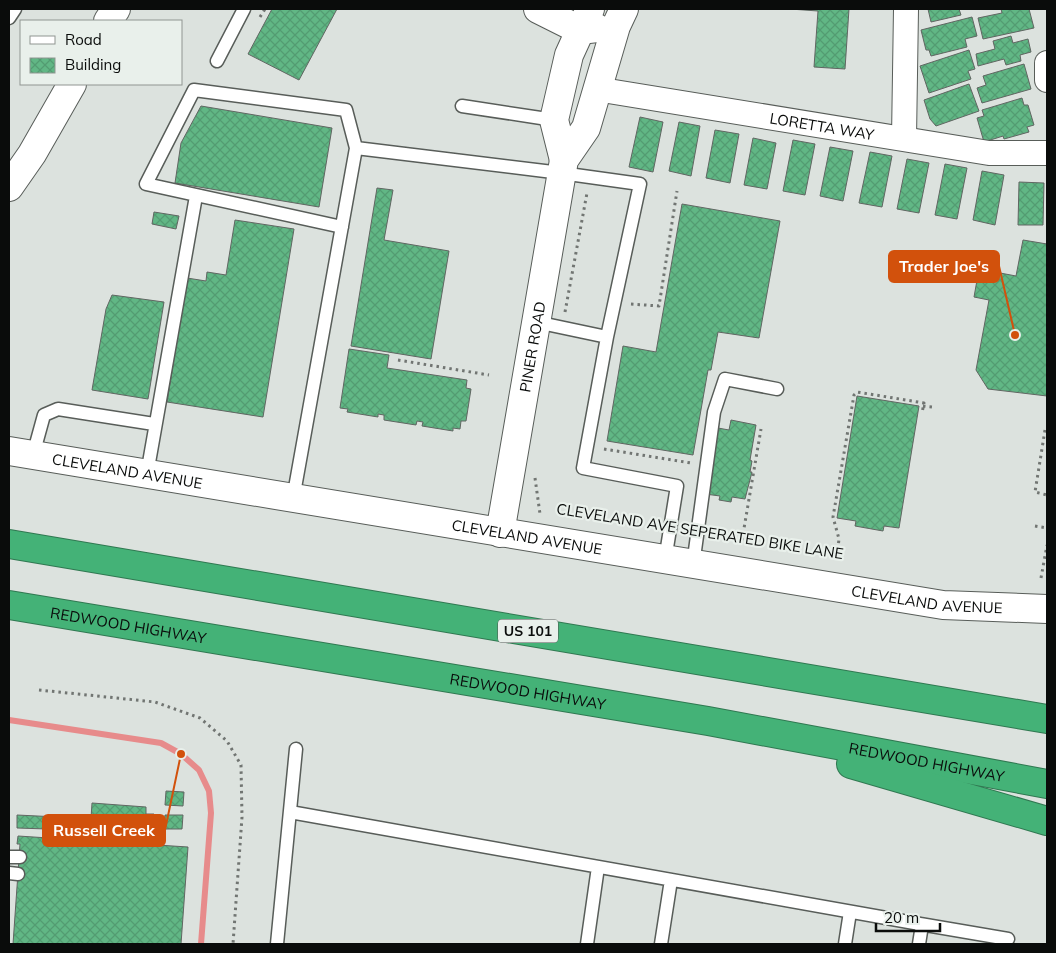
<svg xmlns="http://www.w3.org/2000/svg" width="1056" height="953" viewBox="0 0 1056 953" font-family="Mulish,sans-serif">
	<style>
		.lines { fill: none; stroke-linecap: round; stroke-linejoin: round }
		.stream { stroke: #e78b8b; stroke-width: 6 }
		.building { fill: url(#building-cross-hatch); stroke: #606662 }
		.service-casing { stroke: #585d59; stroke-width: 15 }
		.minor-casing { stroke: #585d59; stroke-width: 26 }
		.secondary-casing { stroke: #585d59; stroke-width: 30 }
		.motorway-casing { stroke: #307851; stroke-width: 30 }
		.path { stroke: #717572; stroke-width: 3; stroke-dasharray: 2.5 4; stroke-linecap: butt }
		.service { stroke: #fff; stroke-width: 12 }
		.minor { stroke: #fff; stroke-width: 24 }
		.secondary { stroke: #fff; stroke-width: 28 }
		.motorway { stroke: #44b277; stroke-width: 28 }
		.labels { text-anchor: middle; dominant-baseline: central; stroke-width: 4.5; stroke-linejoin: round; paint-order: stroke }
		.shield { fill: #e9f0eb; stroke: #4d504e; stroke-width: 1 }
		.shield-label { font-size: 14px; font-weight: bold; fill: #0a0c0b }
		.street-label { font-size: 15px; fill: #0a0c0b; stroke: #e9f0eb }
		.leader { fill: none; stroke: #d2510c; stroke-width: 2 }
		.callout-dot { fill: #d2510c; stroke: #e9f0eb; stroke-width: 2 }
		.callout { fill: #d2510c; stroke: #d2510c; stroke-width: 2 }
		.callout-label { font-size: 16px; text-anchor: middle; font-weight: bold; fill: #fff }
	</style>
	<defs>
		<pattern id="building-cross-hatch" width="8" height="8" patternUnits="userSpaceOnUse" patternTransform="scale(1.25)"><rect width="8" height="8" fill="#61b785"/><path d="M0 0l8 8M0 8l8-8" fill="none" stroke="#539c72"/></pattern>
	</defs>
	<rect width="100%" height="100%" fill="#dce2de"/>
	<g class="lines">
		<path class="stream" d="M9 720 161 743 181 754 199 770 209 791 211 813 201 944"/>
	</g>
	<path class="building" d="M272 9H337L299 80 248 54Z
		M790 9H849L845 69 814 67 818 11Z
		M928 9H959L961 15 931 22Z
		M1001 9H1029L1034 28 983 39 978 18 1002 13Z
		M972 17 977 36 965 39 967 47 931 56 929 50H926L921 30Z
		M1011 36 1013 43 1028 39 1031 52 1020 55 1021 61 1006 65 1004 59 978 66 976 54 995 49 993 41Z
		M969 50 975 69 968 71 971 79 929 93 920 66Z
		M1024 64 1031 89 982 103 977 88 986 85 983 76Z
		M969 84 979 111 936 126 930 119 924 100Z
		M1022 98 1024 105H1028L1034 125 1027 127 1029 132 1004 139 1003 136 984 142 977 118 984 116 982 110Z
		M201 106 332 128 319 207 175 183 181 143Z
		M640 117 663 122 653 172 629 167Z
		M679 122 700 126 691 176 669 171Z
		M715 130 739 134 730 183 706 178Z
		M753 138 776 143 767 189 744 185Z
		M793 140 815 144 805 195 783 191Z
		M830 147 853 151 843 201 820 196Z
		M870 152 892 156 882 207 859 203Z
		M907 159 929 163 919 213 897 209Z
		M945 164 967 168 957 219 935 215Z
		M982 171 1004 175 995 225 973 220Z
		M1019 182 1044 183 1043 225H1018Z
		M377 188 393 190 384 240 449 251 431 359 351 346Z
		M682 204 780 221 759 338 718 332 711 370H708L693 455 607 441 623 346 656 352Z
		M154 212 179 216 176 229 152 224Z
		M235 220 294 229 263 417 167 402 187 278 206 281 207 272 226 275Z
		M1023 240 1047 244V396L988 389 976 370 989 300 974 297 979 269 1016 276Z
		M112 295 164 302 148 399 92 390 106 309Z
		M349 349 389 355 387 368 467 380 466 388 471 389 466 421H461L460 429 453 428V431L422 426 423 422 417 421 416 425 384 420V415L378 414V417L347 412 348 409 340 408Z
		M857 396 919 406 899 528 884 526 883 531 855 526 856 521 837 518Z
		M731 420 756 425 750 460 752 461 750 472H752L745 499 732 497 731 502 719 500 720 496 705 494 714 458 710 457 718 428 729 430Z
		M166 791 184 792 183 806 165 805Z
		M92 803 146 807V814H154L152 840 90 835Z
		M17 815 78 818 77 830 17 828Z
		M165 815H183L182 829H164Z
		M18 836 188 847 181 944H13L20 844H17Z"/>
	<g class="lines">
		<defs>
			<path id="service" d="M9 18 15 9
				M217 61 244 9
				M462 106 554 120
				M342 227 146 184 194 90 346 110 356 148
				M536 322 607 337
				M33 455 44 415 58 409 154 424
				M147 474 196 196
				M293 499 356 148 561 173 640 184 607 337 583 468 677 486 665 560
				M693 565 714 412 725 379 777 389
				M290 812 920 924 922 925 919 944
				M9 857H20
				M9 873 18 874
				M920 924 1008 939
				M277 944 296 749
				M587 944 598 867
				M661 944 671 880
				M845 944 850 912"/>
			<g id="minor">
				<path d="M1047 63V80"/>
				<path id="s1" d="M596 89 989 153H1047"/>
				<path d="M904 138 906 9"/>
			</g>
			<g id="secondary">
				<path d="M538 9 580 30 597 28"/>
				<path d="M108 21 116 9"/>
				<path d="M564 160 554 120 569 55 590 9"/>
				<path d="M9 187 32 154 72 84"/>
				<path id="s2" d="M9 451 943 605 1047 609"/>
				<path id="s3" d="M500 533 564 160 586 128 616 26 624 9"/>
			</g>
			<g id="motorway">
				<path d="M9 544 1047 719"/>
				<path id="s4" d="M9 605 708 721 1047 784"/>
				<path d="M851 764 1047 821"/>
			</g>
		</defs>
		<use href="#service" class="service-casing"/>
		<use href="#minor" class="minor-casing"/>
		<use href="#secondary" class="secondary-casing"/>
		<use href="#motorway" class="motorway-casing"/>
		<path class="path" d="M260 17 265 9
			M631 304 659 306 677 191
			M565 312 587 193
			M398 360 489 375
			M923 406 933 407
			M1045 430 1035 492 1047 495
			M604 449 691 463
			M535 478 540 514
			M1035 526 1047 528
			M742 540 761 429
			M837 556 839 539 833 517 854 395 857 392 924 403 922 413
			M1041 578 1047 545
			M39 690 155 702 200 718 227 741 241 765 242 817 233 944"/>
		<use href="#service" class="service"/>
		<use href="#minor" class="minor"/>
		<use href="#secondary" class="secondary"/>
		<use href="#motorway" class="motorway"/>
	</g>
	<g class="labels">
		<rect class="shield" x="498" y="619.5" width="60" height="23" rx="4"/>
		<g class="shield-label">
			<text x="528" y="631">US 101</text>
		</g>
		<g class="street-label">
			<text stroke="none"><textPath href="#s1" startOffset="229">LORETTA WAY</textPath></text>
			<text stroke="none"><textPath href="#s3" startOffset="189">PINER ROAD</textPath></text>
			<text stroke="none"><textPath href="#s2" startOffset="120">CLEVELAND AVENUE</textPath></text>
			<text transform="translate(700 531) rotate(9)">CLEVELAND AVE SEPERATED BIKE LANE</text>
			<text stroke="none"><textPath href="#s2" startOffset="525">CLEVELAND AVENUE</textPath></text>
			<text stroke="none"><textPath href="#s2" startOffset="930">CLEVELAND AVENUE</textPath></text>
			<text stroke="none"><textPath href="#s4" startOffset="121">REDWOOD HIGHWAY</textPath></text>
			<text stroke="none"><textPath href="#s4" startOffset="526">REDWOOD HIGHWAY</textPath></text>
			<text stroke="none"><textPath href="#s4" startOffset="931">REDWOOD HIGHWAY</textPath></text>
		</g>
	</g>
	<path class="leader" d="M1015 335L999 266M181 754L165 830"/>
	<g class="callout-dot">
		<circle cx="1015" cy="335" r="5"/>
		<circle cx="181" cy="754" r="5"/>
	</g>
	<g class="callout">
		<rect x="889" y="251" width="110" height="31" rx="5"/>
		<rect x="43" y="815" width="122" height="31" rx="5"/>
	</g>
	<g class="callout-label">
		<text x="944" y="272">Trader Joe's</text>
		<text x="104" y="836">Russell Creek</text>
	</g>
	<rect width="1056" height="953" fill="none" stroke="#0a0c0b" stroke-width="20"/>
	<rect x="20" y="20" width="162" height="65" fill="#e9f0eb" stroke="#909591"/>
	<rect x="30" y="36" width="25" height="8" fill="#ffffff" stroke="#909591"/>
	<text x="65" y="45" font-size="15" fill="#0a0c0b">Road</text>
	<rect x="30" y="58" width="25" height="15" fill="url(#building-cross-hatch)" stroke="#909591"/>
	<text x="65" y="70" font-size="15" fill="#0a0c0b">Building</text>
	<path d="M876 923v8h64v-8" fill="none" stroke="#0a0c0b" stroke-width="2.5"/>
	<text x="884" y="923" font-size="15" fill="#0a0c0b" stroke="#e9f0eb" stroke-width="4" paint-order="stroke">20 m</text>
</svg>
